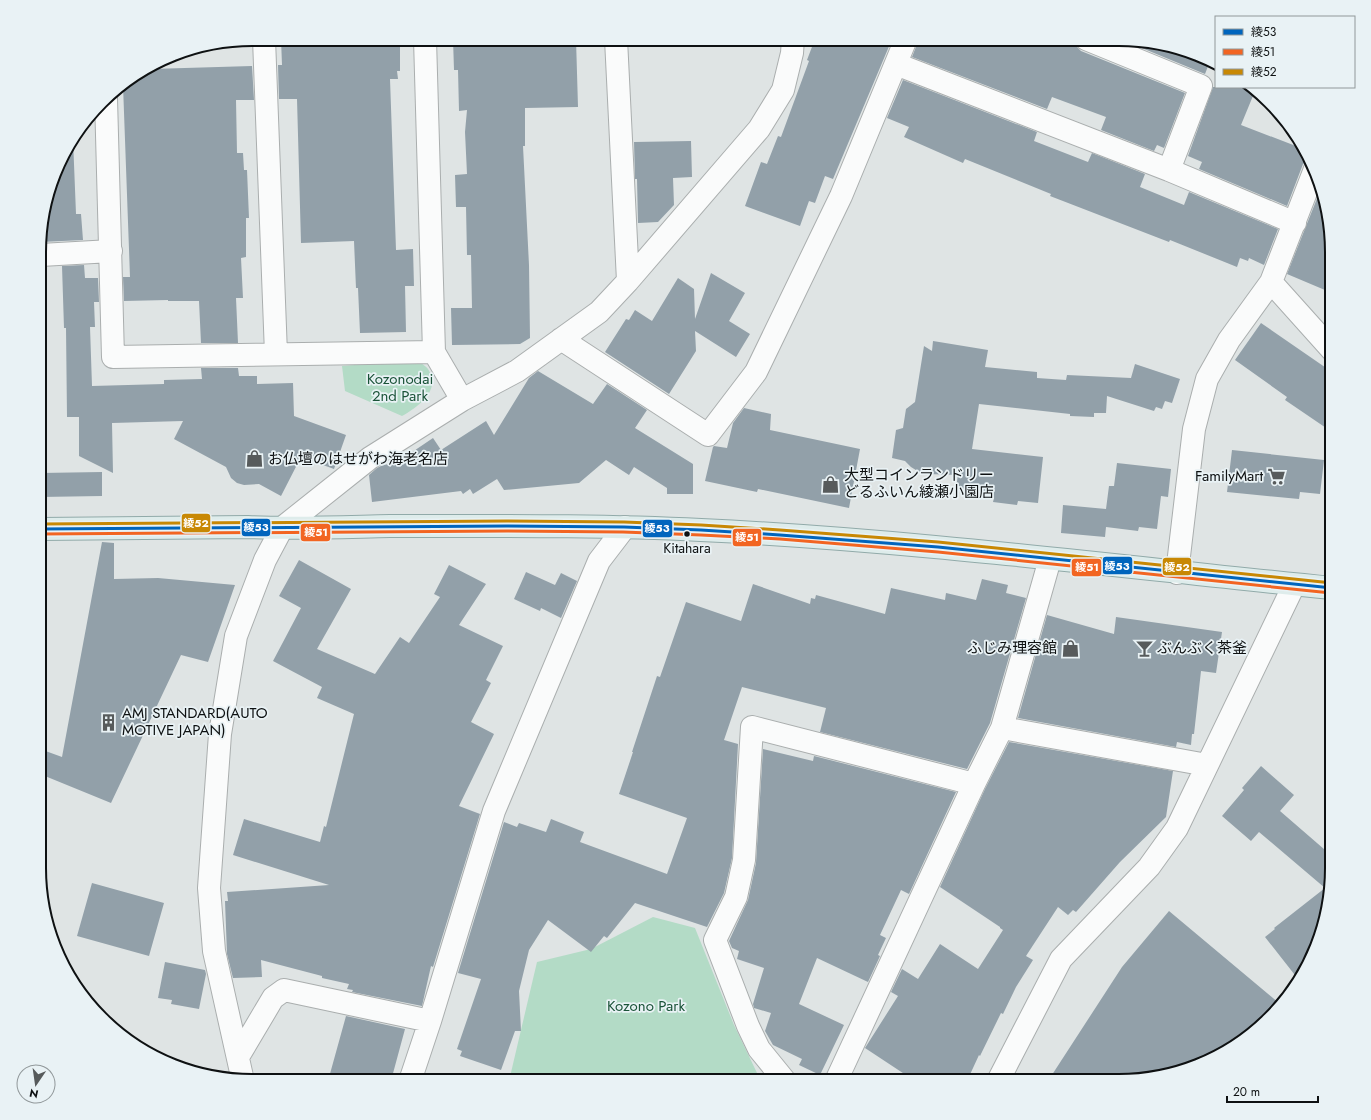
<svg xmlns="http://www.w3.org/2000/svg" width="1371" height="1120" viewBox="0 0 1371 1120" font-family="Jost,'Noto Sans JP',sans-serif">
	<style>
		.green { fill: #b3dbc6 }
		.building { fill: #92a0a9 }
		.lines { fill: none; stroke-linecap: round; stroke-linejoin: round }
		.minor-casing { stroke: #aaaeae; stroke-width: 24 }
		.major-casing { stroke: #91aaa9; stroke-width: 24 }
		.minor { stroke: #fafbfb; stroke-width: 22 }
		.major { stroke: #deeceb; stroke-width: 22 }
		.bus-1-casing { stroke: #e9f2f5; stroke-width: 6 }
		.bus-2-casing { stroke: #e9f2f5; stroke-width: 6 }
		.bus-3-casing { stroke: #e9f2f5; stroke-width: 6 }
		.bus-1 { stroke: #0065bd; stroke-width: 3 }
		.bus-2 { stroke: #f26522; stroke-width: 3 }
		.bus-3 { stroke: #c88804; stroke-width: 3 }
		.bus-dot { fill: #0e1112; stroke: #e9f2f5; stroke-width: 1.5 }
		.labels { text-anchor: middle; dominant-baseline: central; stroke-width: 3.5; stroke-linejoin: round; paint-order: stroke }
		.bus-label { font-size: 14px; fill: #0e1112; stroke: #e9f2f5 }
		.park-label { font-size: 15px; fill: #1a5338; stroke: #e9f2f5 }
		.poi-label { font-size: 15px; fill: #0e1112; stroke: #e9f2f5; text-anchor: start }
		.rim { fill: none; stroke: #0e1112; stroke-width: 2 }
		.line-badge { stroke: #e9f2f5; stroke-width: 1.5 }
		.badge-label { font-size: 11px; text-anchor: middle; font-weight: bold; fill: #fff }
	</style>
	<rect width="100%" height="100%" fill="#dfe4e4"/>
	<path class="green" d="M415 360C419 362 425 365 428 369 442 390 418 407 402 416L345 391 342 366Z
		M653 917 695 928 734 1025 758 1075 764 1081H509L537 962 591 949Z"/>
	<path class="building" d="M281 39H400V71H397L398 79H390L396 250 413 249 414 286H405L406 332 360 333 358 288H356L354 241 301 243 297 99H279L278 65H282Z
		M453 39H576L578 107 525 108V146H523L529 265 530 338 520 344 452 345 451 308H472L471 255H467L466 207H456L455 175 467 174 465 132 467 110 459 111 458 70H454Z
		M815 39H879L890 44 833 179 825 176 815 203 809 201 800 226 745 206 761 162 767 164 778 136 781 137 809 61 807 60Z
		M919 39H1074L1076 46 1081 51 1185 93 1164 148 1157 145 1154 151 1101 130 1106 117 1052 97 1047 109 912 57Z
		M1120 39H1133L1201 55 1210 61 1205 74Z
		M252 66 254 100H236L237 153H243L244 170H247L249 218H246V257L241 258 243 298H236L238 343H201L199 301H168V300L124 301 123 277H130L123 85 151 69Z
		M903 80 1037 132 1034 141 1088 162 1092 153 1145 174 1140 187 1184 205 1189 192 1278 229 1264 265 1249 258 1248 261 1240 258 1237 267 1170 240 1169 242 1050 196 1051 194 965 159 963 163 904 137 909 127 887 118Z
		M1213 87H1248L1255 91 1241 125 1301 148 1308 159 1303 164 1287 206 1199 169 1202 162 1188 156Z
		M73 139 76 214H81L83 240 41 242V224L67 146Z
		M691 141 692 177 673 178 674 205 658 222 638 223 637 179H635L634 142Z
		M1320 191 1332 252V293L1287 274Z
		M84 265 85 278H98L99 302H94L95 327H90L92 386 164 384V380L202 379 201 368H238L239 376H257V384L293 383 294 416 346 435 334 469 301 457 281 496 259 484 244 485 237 483 231 478 226 467 174 439 183 421 112 423 113 473 79 456V417H67L66 328H64L62 266Z
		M711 273 745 293 729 321 750 334 736 357 695 331 696 351 669 394 605 352 626 319 629 320 635 310 652 321 678 278 694 289 695 319Z
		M1261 323 1332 372V432L1285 400 1287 397 1235 360Z
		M933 341 988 350 985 367 1037 372V378L1066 380 1067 375 1131 378 1135 364 1180 379 1172 403 1165 401 1162 409 1156 407 1154 411 1107 396 1106 413H1094V417L1070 416V414L979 404 972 449 1043 457 1038 503 1018 501 1017 505 993 502 994 498 974 496 975 491 956 487 958 475 927 474 919 472 911 467 905 461 892 458 896 430 903 428 906 409 915 402 924 346 932 351Z
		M538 371 593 404 607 384 647 410 635 428 693 464V494H667V488L634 467 629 475 606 460 579 483 504 490 497 479 473 494 470 489 463 494 461 491 372 502 369 475 377 468 383 465 396 463 433 438 441 450 486 421 494 435 529 378Z
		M744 408 771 414 770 430 860 449 849 508 758 489 757 492 705 481 713 447 714 446 727 448 733 423Z
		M1232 450 1324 460 1320 494 1300 492 1299 499 1227 492Z
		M1117 463 1171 469 1168 497 1161 496 1157 529 1139 527 1138 531 1106 527 1105 537 1061 533 1063 505 1106 509 1109 486H1114Z
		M102 472V496L40 497V473Z
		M102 542 114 543V579L158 578 235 585 208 662 181 655 111 803 40 774V749L62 757Z
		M299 560 351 589 317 649 375 674 400 637 409 643 440 597 434 594 449 565 486 584 459 625 503 646 486 680 491 683 471 722 494 734 459 806 480 814 433 967 431 966 422 1006 352 992 353 990 347 989 349 984 322 978V976L261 960 262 977 233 978 227 954 225 901H228L227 892 329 885 233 855 244 819 320 842 324 826 326 827 354 714 317 698 322 687 273 661 301 608 279 596Z
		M526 572 555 585 561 573 577 581 561 618 541 608 540 611 514 599Z
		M982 579 1008 585 1006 593 1026 598 990 723 967 769 820 732 826 708 742 687 724 740 738 744 732 858 724 893 707 927 635 903 607 938 604 936 591 952 548 920 529 950 519 991 521 1031H515L501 1070 460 1056 462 1051 457 1049 481 979 458 973 504 822 517 827 519 823 546 832 551 819 584 832 580 842 667 874 687 818 619 794 633 752H632L657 676 660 677 686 602 741 621 753 584 810 604 811 598 815 599 816 595 885 614 891 588 945 600 946 593 976 600Z
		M1047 615 1114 634 1116 617 1222 632 1216 673 1201 671 1194 734H1192L1191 745 1177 742 1176 747 1018 718Z
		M1009 742 1173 771 1166 817 1120 862 1076 912 1073 910 1068 915 1058 907 1026 956 1033 960 1016 987 1003 1014 1001 1013 980 1056 979 1055 967 1081H934L920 1074 915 1081 865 1048 898 996 891 992 902 969 918 979 940 944 978 969 1003 930 1000 928V927L940 887 985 789Z
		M763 749 813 761 814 756 956 792 909 894 901 890 880 935 886 938 878 955 880 956 868 982 817 958 799 1004 844 1025 820 1075 799 1065 802 1059 773 1045 765 1031 771 1013 754 1008 753 1004 764 968 737 959 739 951 732 948 729 941 748 900 756 863Z
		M1261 766 1294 795 1280 811 1332 856V883L1310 962 1298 979 1265 937 1275 929 1274 928 1325 888 1259 832 1251 841 1222 816 1244 790 1242 788Z
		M92 883 164 903 149 956 77 936Z
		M1169 911 1280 1004 1271 1017 1201 1065 1119 1081H1048L1122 967Z
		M165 962 205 970 206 974 199 1009 171 1004 172 1000 158 998Z
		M346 1016 405 1029 392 1077 376 1073V1081H328Z"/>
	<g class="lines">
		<defs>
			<path id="minor" d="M264 39 276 354
				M425 39 434 352
				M616 39 628 281
				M1086 39 1201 86 1169 170
				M896 64 1169 170 1295 223
				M106 98 113 357 434 352 462 400
				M41 255 111 251
				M1271 282 1332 350
				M561 339 708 435 756 372 841 196 906 39
				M1177 573 1194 429 1207 379 1229 340 1271 282 1315 169
				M1002 728 1050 559
				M238 1057 273 998 284 990 430 1021
				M243 1081 214 951 209 888 220 734 236 636 265 560 282 528 370 458 462 400 517 371 599 312 628 281 759 129 783 90 792 53 793 39
				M410 1081 430 1021 494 811 599 561 625 527
				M785 1081 759 1049 748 1026 715 940 736 897 744 860 752 727 974 784
				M836 1081 974 784 1002 728 1207 765
				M998 1081 1061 959 1149 867 1177 828 1294 585"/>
			<path id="major" d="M40 529 248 527C296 529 343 527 390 526 494 526 598 525 701 530 912 540 1122 567 1332 588"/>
		</defs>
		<use href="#minor" class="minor-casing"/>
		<use href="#major" class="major-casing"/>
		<use href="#minor" class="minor"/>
		<use href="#major" class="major"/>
		<defs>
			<path id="bus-1" d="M40 529 507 526 624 527 701 530 780 535 938 547 1332 588"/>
			<path id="bus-2" d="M40 534 507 531 623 532 701 535 780 539 938 552 1331 593"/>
			<path id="bus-3" d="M40 524 507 521 624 522 701 525 780 530 938 542 1332 583"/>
		</defs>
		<use href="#bus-1" class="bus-1-casing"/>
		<use href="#bus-2" class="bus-2-casing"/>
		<use href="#bus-3" class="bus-3-casing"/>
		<use href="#bus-1" class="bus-1"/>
		<use href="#bus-2" class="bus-2"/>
		<use href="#bus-3" class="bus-3"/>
	</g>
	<defs>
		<symbol id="shop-bare" viewBox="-9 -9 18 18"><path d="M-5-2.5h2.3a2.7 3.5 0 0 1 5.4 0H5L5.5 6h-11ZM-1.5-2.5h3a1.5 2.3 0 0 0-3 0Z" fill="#575b5c" stroke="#e9f2f5" stroke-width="2.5" paint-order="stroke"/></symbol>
		<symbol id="supermarket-bare" viewBox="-9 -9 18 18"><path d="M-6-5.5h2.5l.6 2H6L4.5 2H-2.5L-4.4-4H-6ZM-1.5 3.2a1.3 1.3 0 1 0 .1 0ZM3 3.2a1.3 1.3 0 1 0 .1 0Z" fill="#575b5c" stroke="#e9f2f5" stroke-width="2.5" paint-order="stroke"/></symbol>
		<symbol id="bar-bare" viewBox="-9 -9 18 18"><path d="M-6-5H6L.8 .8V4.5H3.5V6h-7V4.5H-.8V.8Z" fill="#575b5c" stroke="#e9f2f5" stroke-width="2.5" paint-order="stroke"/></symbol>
		<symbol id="building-bare" viewBox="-9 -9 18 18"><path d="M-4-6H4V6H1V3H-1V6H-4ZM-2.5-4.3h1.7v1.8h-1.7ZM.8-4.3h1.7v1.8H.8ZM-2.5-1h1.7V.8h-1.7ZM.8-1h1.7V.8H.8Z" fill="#575b5c" stroke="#e9f2f5" stroke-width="2.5" paint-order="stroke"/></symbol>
	</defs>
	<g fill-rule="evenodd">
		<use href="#shop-bare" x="242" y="446" width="25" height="25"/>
		<use href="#supermarket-bare" x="1264" y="464" width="25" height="25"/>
		<use href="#shop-bare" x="818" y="472" width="25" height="25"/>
		<use href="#shop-bare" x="1058" y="636" width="25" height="25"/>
		<use href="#bar-bare" x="1132" y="636" width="25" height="25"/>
		<use href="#building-bare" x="96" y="710" width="25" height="25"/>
	</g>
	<circle class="bus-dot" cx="687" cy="534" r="3.5"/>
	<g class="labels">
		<g class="bus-label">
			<text x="687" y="548">Kitahara</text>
		</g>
		<g class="park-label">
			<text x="400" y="379">Kozonodai<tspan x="400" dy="17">2nd Park</tspan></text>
			<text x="646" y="1006">Kozono Park</text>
		</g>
		<g class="poi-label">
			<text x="268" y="459">お仏壇のはせがわ海老名店</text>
			<text x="844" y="475">大型コインランドリー<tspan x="844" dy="17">どるふいん綾瀬小園店</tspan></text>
			<text x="1263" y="476" text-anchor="end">FamilyMart</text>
			<text x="1057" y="648" text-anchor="end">ふじみ理容館</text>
			<text x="1157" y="648">ぶんぶく茶釜</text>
			<text x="122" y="713">AMJ STANDARD(AUTO<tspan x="122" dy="17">MOTIVE JAPAN)</tspan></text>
		</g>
	</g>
	<path d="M0 0H1371V1120H0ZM252 46H1119A206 206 0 0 1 1325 252V868A206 206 0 0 1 1119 1074H252A206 206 0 0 1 46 868V252A206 206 0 0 1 252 46Z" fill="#e9f2f5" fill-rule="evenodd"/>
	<path class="rim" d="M252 46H1119A206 206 0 0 1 1325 252V868A206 206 0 0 1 1119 1074H252A206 206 0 0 1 46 868V252A206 206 0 0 1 252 46Z"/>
	<g class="line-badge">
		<rect x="181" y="513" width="30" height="20" rx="4" fill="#c88804"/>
		<rect x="241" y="518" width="30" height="19" rx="4" fill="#0065bd"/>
		<rect x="642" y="519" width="31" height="19" rx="4" fill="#0065bd"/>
		<rect x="300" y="523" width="31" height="19" rx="4" fill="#f26522"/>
		<rect x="732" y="528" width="30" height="19" rx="4" fill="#f26522"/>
		<rect x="1102" y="556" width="31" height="19" rx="4" fill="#0065bd"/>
		<rect x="1162" y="557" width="30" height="19" rx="4" fill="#c88804"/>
		<rect x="1071" y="558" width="31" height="19" rx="4" fill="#f26522"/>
	</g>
	<g class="badge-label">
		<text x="196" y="527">綾52</text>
		<text x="256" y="531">綾53</text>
		<text x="657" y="532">綾53</text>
		<text x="316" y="536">綾51</text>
		<text x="747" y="541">綾51</text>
		<text x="1117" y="570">綾53</text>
		<text x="1177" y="571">綾52</text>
		<text x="1087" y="571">綾51</text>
	</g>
	<rect x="1215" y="16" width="140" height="72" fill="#e9f2f5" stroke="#91989a"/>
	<rect x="1223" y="29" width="20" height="6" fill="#0065bd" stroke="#91989a"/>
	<text x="1251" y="36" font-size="12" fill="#0e1112">綾53</text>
	<rect x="1223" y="49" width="20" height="6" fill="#f26522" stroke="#91989a"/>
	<text x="1251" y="56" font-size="12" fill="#0e1112">綾51</text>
	<rect x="1223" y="69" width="20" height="6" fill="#c88804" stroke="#91989a"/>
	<text x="1251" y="76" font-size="12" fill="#0e1112">綾52</text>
	<g transform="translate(36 1084) rotate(193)"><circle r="19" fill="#e9f2f5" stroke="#91989a"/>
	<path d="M0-3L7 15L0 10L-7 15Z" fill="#575b5c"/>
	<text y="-6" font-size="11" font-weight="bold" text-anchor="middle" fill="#0e1112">N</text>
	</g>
	<path d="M1227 1096v6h91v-6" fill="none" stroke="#0e1112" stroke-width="2"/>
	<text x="1233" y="1096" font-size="12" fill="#0e1112" stroke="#e9f2f5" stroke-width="3" paint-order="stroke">20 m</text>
</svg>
